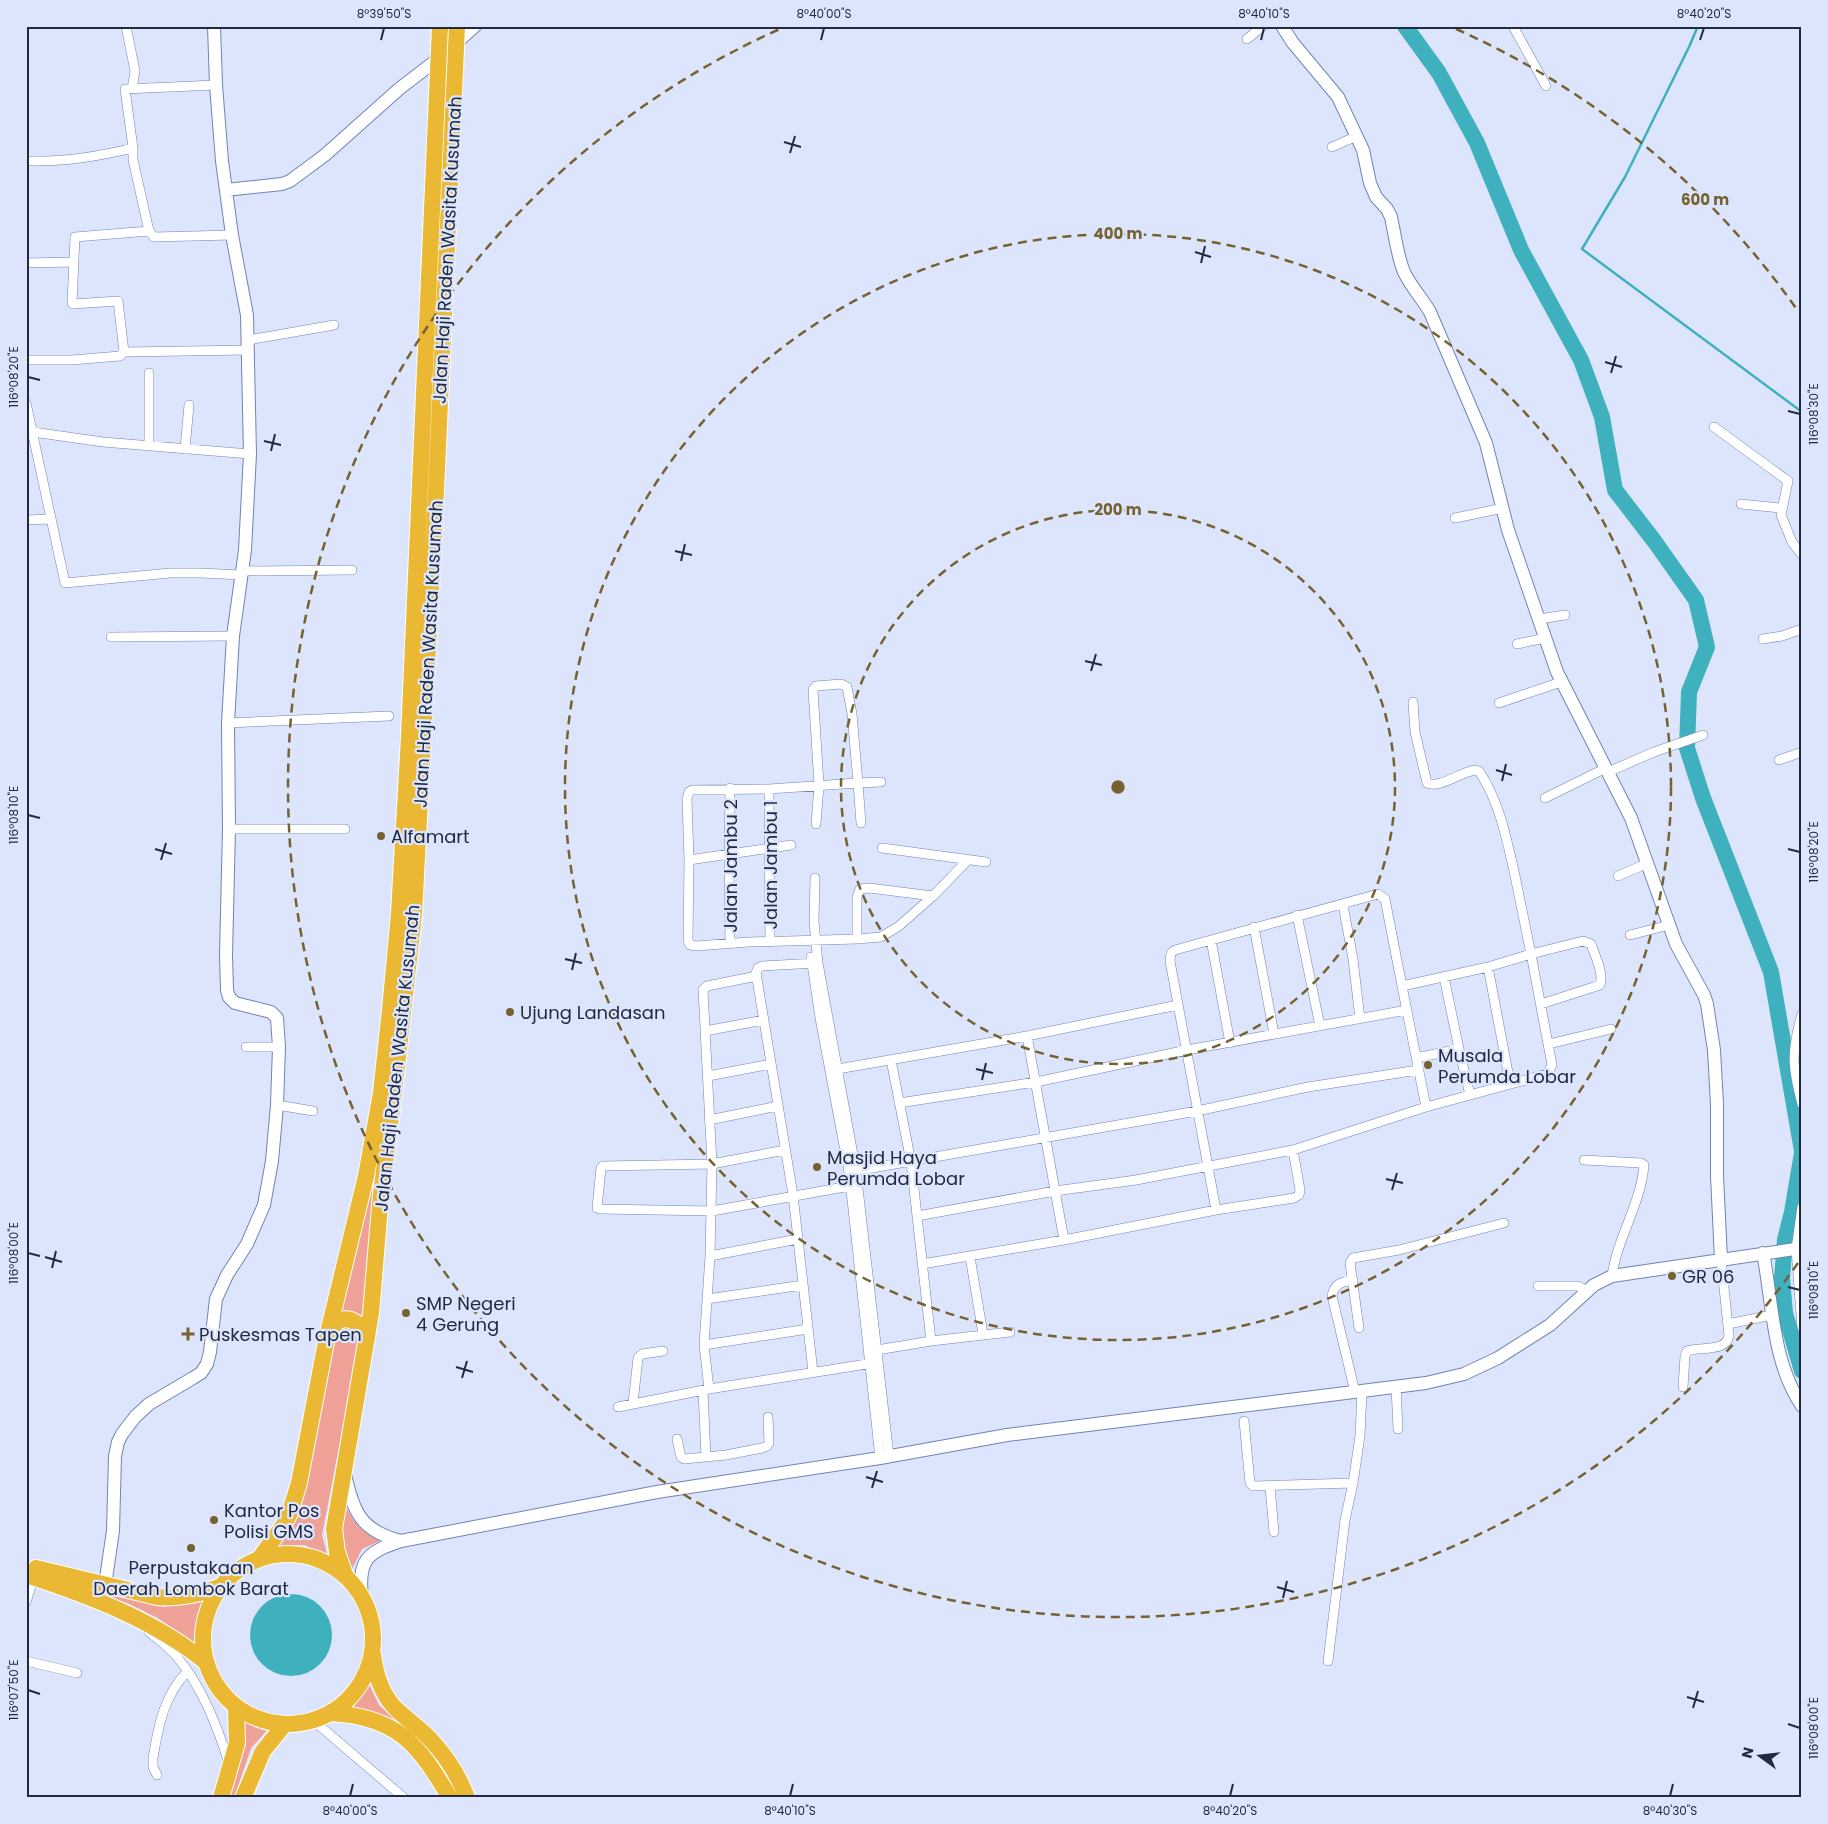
<svg xmlns="http://www.w3.org/2000/svg" width="1828" height="1824" viewBox="0 0 1828 1824" font-family="Poppins,sans-serif">
	<style>
		.green { fill: #efa198 }
		.water { fill: #3fb0be }
		.lines { fill: none; stroke-linecap: round; stroke-linejoin: round }
		.stream { stroke: #3fb0be; stroke-width: 2.5 }
		.river { stroke: #3fb0be; stroke-width: 16 }
		.street-casing { stroke: #6f84b7; stroke-width: 10 }
		.secondary-casing { stroke: #6f84b7; stroke-width: 14 }
		.highway-casing { stroke: #fff; stroke-width: 18 }
		.street { stroke: #fff; stroke-width: 9 }
		.secondary { stroke: #fff; stroke-width: 12 }
		.highway { stroke: #eab832; stroke-width: 16 }
		.ticks { fill: none; stroke: #222a3f; stroke-width: 2 }
		.ring { fill: none; stroke: #766130; stroke-width: 2.5; stroke-dasharray: 9 6 }
		.poi-dot { fill: #766130; stroke: #dce5fc; stroke-width: 2 }
		.labels { text-anchor: middle; dominant-baseline: central; stroke-width: 4.5; stroke-linejoin: round; paint-order: stroke }
		.street-label { font-size: 18px; fill: #222a3f; stroke: #dce5fc }
		.poi-label { font-size: 18px; fill: #222a3f; stroke: #dce5fc; text-anchor: start }
		.centre { fill: #766130; stroke: #dce5fc; stroke-width: 2.5 }
		.ring-label { font-size: 15px; text-anchor: middle; font-weight: bold; fill: #766130; stroke: #dce5fc; stroke-width: 4.5; stroke-linejoin: round; paint-order: stroke }
		.neatline { fill: none; stroke: #222a3f; stroke-width: 2 }
		.ticks-label { font-size: 12px; text-anchor: middle; fill: #222a3f }
	</style>
	<rect width="100%" height="100%" fill="#dce5fc"/>
	<path class="green" d="M384 1118 368 1322 355 1314 335 1317 373 1182Z
		M343 1322 361 1334 322 1535 328 1558 305 1545 279 1546 293 1524 334 1328Z
		M342 1499C353 1521 357 1529 380 1541L362 1549 352 1569 335 1545Z
		M70 1583 164 1607 209 1594C199 1613 195 1625 197 1647L158 1618 127 1603Z
		M368 1682 379 1705 432 1753 449 1778 458 1798 423 1751 374 1712 348 1708Z
		M243 1717 256 1725 268 1729 251 1748 234 1798H225Z"/>
	<path class="water" d="M250 1635a41 41 0 1 1 82 0a41 41 0 1 1-82 0Z"/>
	<g class="lines">
		<path class="stream" d="M1698 26 1689 47 1625 177 1582 249 1802 412"/>
		<path class="river" d="M1405 26 1439 73 1477 143 1521 250 1581 360 1602 417 1615 490 1655 542 1696 600 1707 647 1689 692 1687 748 1703 798 1771 972 1802 1151
			M1802 1153 1792 1212 1785 1240 1782 1278 1785 1313 1802 1371"/>
		<defs>
			<path id="street" d="M126 26 135 71 132 89
				M1513 26 1546 86
				M1247 39 1263 26
				M1332 147 1357 136
				M133 148 125 89 216 85
				M26 161C63 162 97 157 133 148V160L149 231
				M26 263 73 262
				M248 340 334 325
				M124 352 248 350
				M26 360H72L120 356 124 352 118 301 73 304 72 303 75 237 149 231 154 237 232 235
				M26 403 65 583 170 573H201L241 575
				M1714 427 1788 481 1781 515 1792 542 1802 555
				M26 431 103 442 250 454
				M149 446V373
				M185 449 189 405
				M1741 504 1781 508
				M1455 518 1503 508
				M26 520 51 519
				M241 571 352 570
				M1539 619 1565 615
				M111 637 233 636
				M1763 639 1782 636 1802 629
				M1517 644 1545 638
				M1413 702 1415 732 1427 783C1439 789 1461 772 1475 770L1479 771C1499 801 1506 836 1514 871 1520 899 1525 926 1531 954L1583 941 1591 944C1595 956 1604 973 1600 985L1541 1004
				M1499 703 1561 682
				M228 723 389 716
				M1779 760 1802 752
				M1608 772 1654 752 1703 735
				M769 789 770 941
				M1545 798 1606 768
				M861 823 858 783 881 782
				M816 824 819 785 813 690 816 686 841 684 847 687 852 714 858 783 769 789 692 790 689 792 687 799 689 860 688 940 690 945 696 946 749 942 857 939 881 937 899 926 933 896 967 861
				M229 829H345
				M882 848 986 862
				M689 860 791 845
				M1618 876 1648 863
				M815 878 814 922 818 963 856 1171 889 1456
				M1343 905 1353 959 1360 1019
				M1297 915 1320 1026
				M1254 927 1274 1034
				M1630 935 1669 925
				M857 939V897L860 889 869 888 933 896
				M1211 940 1230 1043
				M730 943 729 854 730 788
				M811 957 820 1018 849 1172 880 1458
				M1488 967 1510 1083
				M1444 977 1459 1049 1470 1095
				M1802 1014C1791 1051 1792 1067 1802 1104
				M705 1031 764 1020
				M1027 1036 1064 1240
				M1549 1044 1611 1029
				M246 1047H279
				M1416 1058 1459 1049
				M891 1060 911 1162 931 1341
				M832 1070 1027 1036 1178 1005
				M708 1076 771 1064
				M899 1103 1036 1082 1187 1050 1407 1010
				M277 1105 313 1111
				M709 1120 778 1106
				M785 1150 712 1164 603 1166 601 1168 597 1208 600 1209 712 1211 850 1186
				M1584 1160 1641 1163 1644 1165C1641 1204 1617 1238 1612 1276
				M849 1172 1197 1111 1308 1087 1418 1070
				M1802 1207 1796 1249 1802 1327
				M1216 1210 1170 961 1171 953 1175 950 1378 894 1385 899 1402 986
				M917 1216 1055 1191 1136 1180 1293 1150 1426 1107 1547 1074 1552 1065 1531 954 1488 967 1402 986 1426 1107
				M710 1256 798 1239
				M970 1257 983 1334
				M922 1264 1064 1240 1216 1210 1294 1198 1299 1195 1300 1190 1293 1150
				M1353 1280C1341 1282 1334 1284 1332 1296L1355 1392
				M1538 1286H1578L1587 1291
				M707 1299 803 1285
				M1728 1324 1772 1315
				M1359 1328 1350 1263 1353 1258 1399 1250 1504 1223
				M704 1345 808 1329
				M871 1351 931 1341 1010 1332
				M813 1372 793 1195 756 973 758 968 762 966 816 963
				M1396 1387 1398 1429
				M1683 1387 1685 1356 1687 1351C1700 1346 1725 1353 1729 1336L1721 1259
				M709 1389 704 1345 710 1256 712 1164 703 990 707 986 757 976
				M703 1391 706 1457
				M633 1403 638 1358 642 1354 663 1351
				M618 1407 709 1389 873 1363
				M1244 1421 1250 1483 1253 1486 1353 1483
				M677 1439 681 1457 684 1459 726 1455 762 1448 767 1446 769 1443 768 1417
				M1270 1487 1274 1532
				M26 1602 34 1577
				M149 1632C159 1640 170 1648 178 1658 203 1689 217 1726 229 1763
				M26 1661 77 1673
				M1328 1661 1345 1520 1353 1483 1360 1436 1362 1391
				M314 1721 404 1798
				M157 1775 153 1767V1758C158 1727 164 1695 187 1672"/>
			<path id="secondary" d="M1282 26 1293 43 1338 97 1363 150 1370 183 1376 197 1387 209 1391 217C1395 235 1397 255 1404 272 1411 287 1422 298 1430 312L1486 443 1508 530 1557 672 1631 818 1676 944 1704 995 1707 1004 1714 1050 1717 1104V1176L1721 1259
				M456 43 475 26
				M226 190 282 184 290 181 325 155 399 89 438 59
				M1763 1253C1773 1304 1772 1362 1802 1406
				M345 1474C353 1512 361 1531 401 1541
				M105 1585 113 1531 115 1456 118 1442 122 1434 135 1417 149 1404 193 1378 201 1373 207 1364 210 1352 216 1299 227 1275 247 1244 264 1205 272 1161 277 1105 279 1047 277 1018 271 1012 235 1003 229 997 227 990 226 955 229 829 228 723 233 636 245 550 250 454 247 315 232 235 222 161 216 85 214 26
				M362 1597C358 1561 366 1552 401 1541L657 1492 880 1458 1007 1435 1426 1383 1464 1374 1498 1358 1550 1325 1594 1285 1612 1276 1802 1248"/>
			<path id="highway" d="M328 1336C330 1331 333 1326 337 1322 351 1313 364 1328 367 1339
				M203 1639a85 85 0 1 1 170 0a85 85 0 1 1-170 0Z
				M259 1559 283 1526 289 1515 299 1483 327 1337 366 1176 381 1093 390 1010 399 914 409 737 440 26
				M36 1568 157 1597C180 1599 200 1594 222 1586
				M26 1575C90 1596 154 1620 207 1663
				M345 1575 337 1552 334 1529 371 1313 381 1194 393 1102 414 914 434 535 457 26
				M373 1655C376 1675 381 1693 395 1708 406 1719 419 1727 430 1739 446 1756 459 1776 467 1798
				M331 1713C398 1717 418 1744 450 1798
				M221 1798 237 1743 236 1707
				M243 1798 263 1751 285 1724"/>
		</defs>
		<use href="#street" class="street-casing"/>
		<use href="#secondary" class="secondary-casing"/>
		<use href="#highway" class="highway-casing"/>
		<use href="#street" class="street"/>
		<use href="#secondary" class="secondary"/>
		<use href="#highway" class="highway"/>
	</g>
	<path class="ticks" d="M381 40 384 28M821 40 824 28M1261 40 1264 28M1700 40 1704 28M784 142 801 147M790 153 795 136M1195 252 1211 257M1201 263 1205 246M1605 362 1622 367M1611 373 1616 356M28 377 40 380M1788 411 1800 414M264 441 281 445M271 451 275 434M675 551 692 555M681 561 685 544M1085 661 1102 665M1091 671 1096 654M1496 770 1512 775M1502 781 1506 764M28 815 40 818M155 849 172 854M1788 849 1800 852M161 860 166 843M565 959 582 963M572 970 576 953M976 1069 993 1073M982 1080 986 1063M1386 1179 1403 1183M1392 1190 1397 1173M28 1253 40 1256M45 1257 62 1262M52 1268 56 1251M1788 1287 1800 1290M456 1367 473 1372M462 1378 467 1361M866 1477 883 1482M872 1488 877 1471M1277 1587 1294 1592M1283 1598 1287 1581M28 1690 40 1694M1687 1697 1704 1702M1693 1708 1698 1691M1788 1724 1800 1728M350 1796 353 1784M790 1796 793 1784M1230 1796 1233 1784M1670 1796 1673 1784"/>
	<g class="ring">
		<circle cx="1118" cy="787" r="277"/>
		<circle cx="1118" cy="787" r="553"/>
		<path d="M1798 1263A830 830 0 1 1 780 29M1456 29A830 830 0 0 1 1798 311"/>
	</g>
	<g class="poi-dot">
		<circle cx="381" cy="836" r="5"/>
		<circle cx="510" cy="1012" r="5"/>
		<circle cx="1428" cy="1065" r="5"/>
		<circle cx="817" cy="1167" r="5"/>
		<circle cx="1672" cy="1276" r="5"/>
		<circle cx="406" cy="1313" r="5"/>
		<path d="M185.5 1326.5h5v5h5v5h-5v5h-5v-5h-5v-5h5z"/>
		<circle cx="214" cy="1520" r="5"/>
		<circle cx="191" cy="1548" r="5"/>
	</g>
	<g class="labels">
		<g class="street-label">
			<text transform="translate(447 250) rotate(-87)">Jalan Haji Raden Wasita Kusumah</text>
			<text transform="translate(428 654) rotate(-87)">Jalan Haji Raden Wasita Kusumah</text>
			<text transform="translate(770 865) rotate(-90)">Jalan Jambu 1</text>
			<text transform="translate(730 866) rotate(-90)">Jalan Jambu 2</text>
			<text transform="translate(397 1058) rotate(-84)">Jalan Haji Raden Wasita Kusumah</text>
		</g>
		<g class="poi-label">
			<text x="391" y="836">Alfamart</text>
			<text x="520" y="1012">Ujung Landasan</text>
			<text x="1438" y="1055">Musala<tspan x="1438" dy="21">Perumda Lobar</tspan></text>
			<text x="827" y="1157">Masjid Haya<tspan x="827" dy="21">Perumda Lobar</tspan></text>
			<text x="1682" y="1276">GR 06</text>
			<text x="416" y="1303">SMP Negeri<tspan x="416" dy="21">4 Gerung</tspan></text>
			<text x="199" y="1334">Puskesmas Tapen</text>
			<text x="224" y="1510">Kantor Pos<tspan x="224" dy="21">Polisi GMS</tspan></text>
			<text x="191" y="1567" text-anchor="middle">Perpustakaan<tspan x="191" dy="21">Daerah Lombok Barat</tspan></text>
		</g>
	</g>
	<circle cx="1118" cy="787" r="8" class="centre"/>
	<g class="ring-label">
		<text x="1705" y="205">600 m</text>
		<text x="1118" y="239">400 m</text>
		<text x="1118" y="515">200 m</text>
	</g>
	<rect width="1828" height="1824" fill="none" stroke="#dce5fc" stroke-width="55"/>
	<g transform="translate(1760 1756) rotate(285)" stroke="#dce5fc" stroke-width="4" paint-order="stroke">
	<path d="M0-4L9 19L0 12L-9 19Z" fill="#222a3f"/>
	<text y="-8" font-size="14" font-weight="bold" text-anchor="middle" fill="#222a3f">N</text>
	</g>
	<rect x="28" y="28" width="1772" height="1768" class="neatline"/>
	<g class="ticks-label">
		<text x="384" y="18">8°39'50"S</text>
		<text x="824" y="18">8°40'00"S</text>
		<text x="1264" y="18">8°40'10"S</text>
		<text x="1704" y="18">8°40'20"S</text>
		<text transform="translate(14 377) rotate(-90)" y="4">116°08'20"E</text>
		<text transform="translate(1814 414) rotate(-90)" y="4">116°08'30"E</text>
		<text transform="translate(14 815) rotate(-90)" y="4">116°08'10"E</text>
		<text transform="translate(1814 852) rotate(-90)" y="4">116°08'20"E</text>
		<text transform="translate(14 1253) rotate(-90)" y="4">116°08'00"E</text>
		<text transform="translate(1814 1290) rotate(-90)" y="4">116°08'10"E</text>
		<text transform="translate(14 1690) rotate(-90)" y="4">116°07'50"E</text>
		<text transform="translate(1814 1728) rotate(-90)" y="4">116°08'00"E</text>
		<text x="350" y="1815">8°40'00"S</text>
		<text x="790" y="1815">8°40'10"S</text>
		<text x="1230" y="1815">8°40'20"S</text>
		<text x="1670" y="1815">8°40'30"S</text>
	</g>
</svg>
